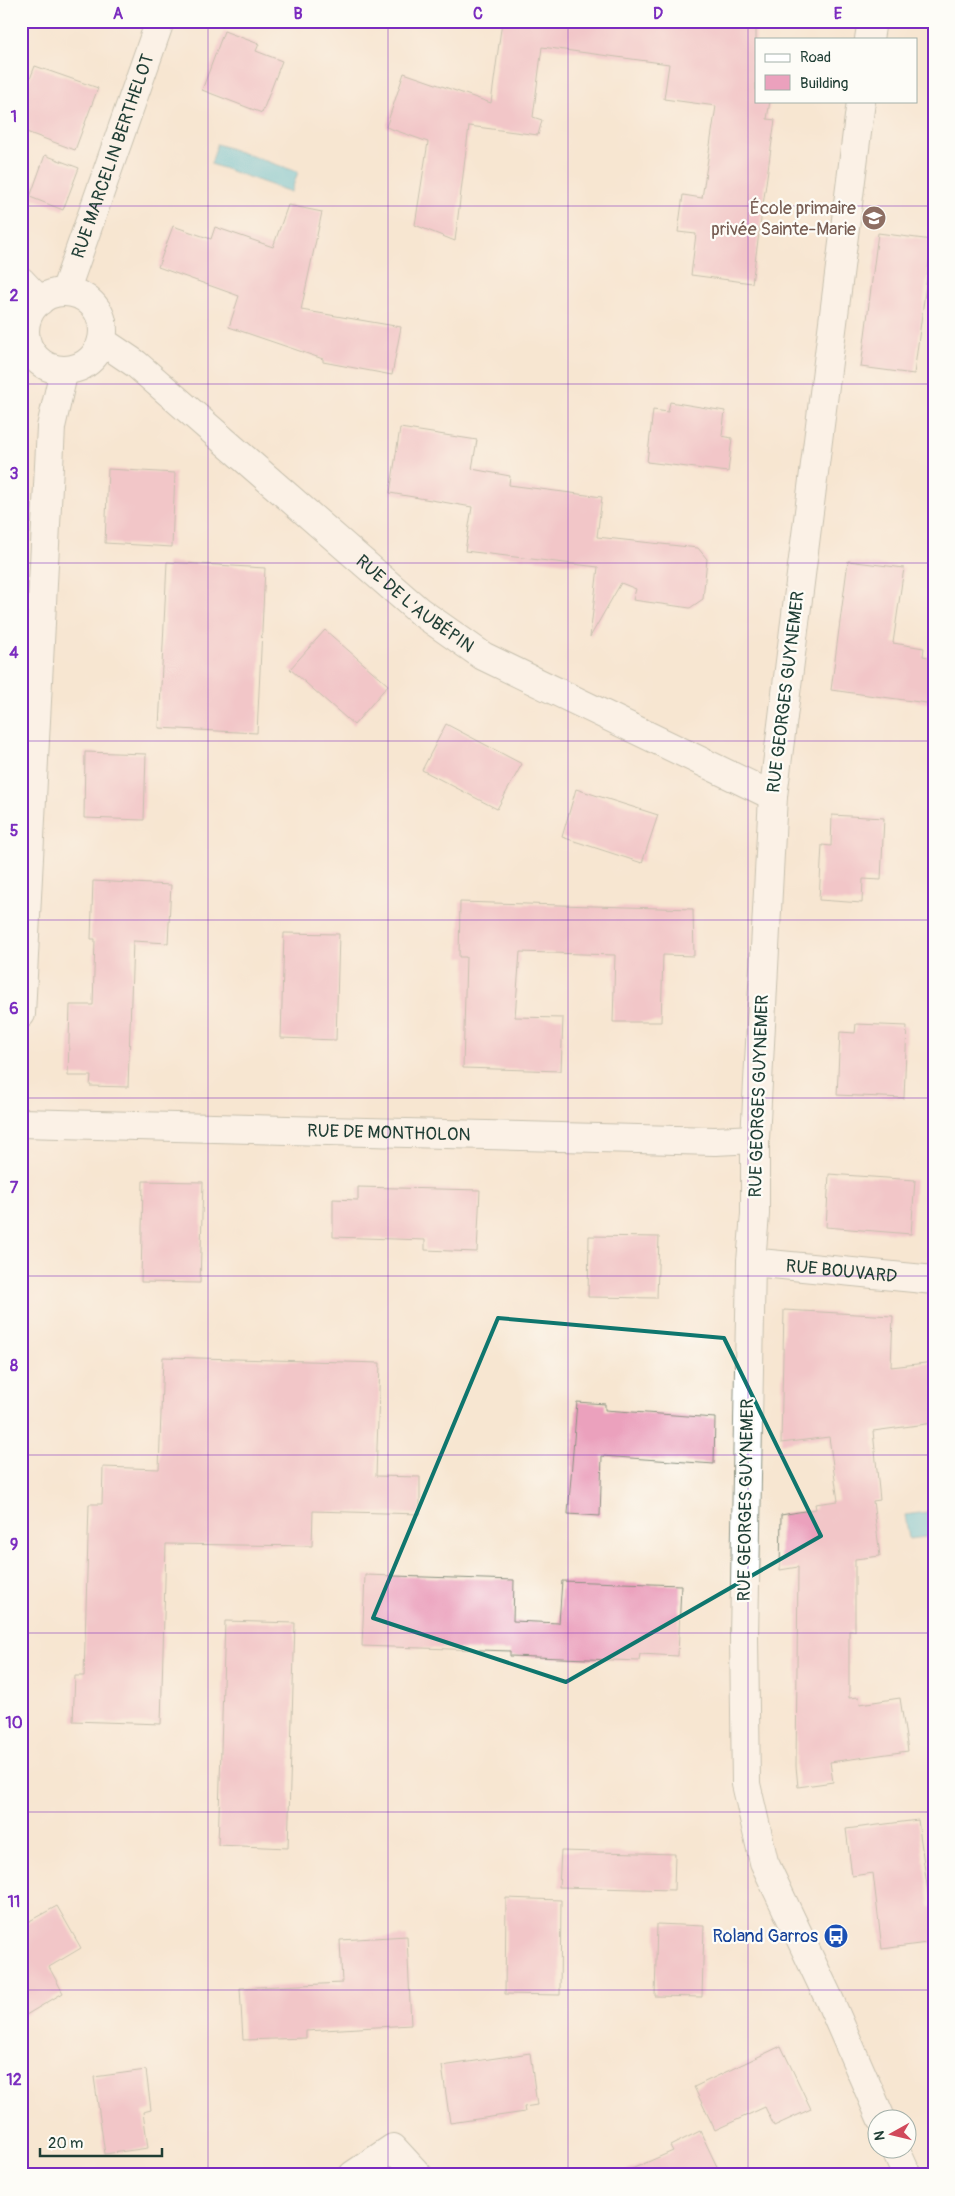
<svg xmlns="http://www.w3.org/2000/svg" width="955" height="2196" viewBox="0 0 955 2196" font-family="Pangolin,sans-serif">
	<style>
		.water { fill: #5fc7db; stroke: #3f8288 }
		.building { fill: #eba1bd }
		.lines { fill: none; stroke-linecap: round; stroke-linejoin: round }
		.street-casing { stroke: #8b9282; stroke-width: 30 }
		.street { stroke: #fff; stroke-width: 28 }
		.marked { fill: none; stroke: #0f766e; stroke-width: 4; stroke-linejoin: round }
		.grid { fill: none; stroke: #7b2cbf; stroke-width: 1; stroke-opacity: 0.55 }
		.labels { text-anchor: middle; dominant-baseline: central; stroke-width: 4.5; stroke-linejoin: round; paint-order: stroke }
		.street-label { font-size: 18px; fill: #1f3d34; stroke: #fdfcf7 }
		.education-label { font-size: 18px; fill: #785e54; stroke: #fdfcf7; text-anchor: end }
		.transit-label { font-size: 18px; fill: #164399; stroke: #fdfcf7; text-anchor: end }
		.neatline { fill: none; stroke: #7b2cbf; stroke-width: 2 }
		.grid-label { font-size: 16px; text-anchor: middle; font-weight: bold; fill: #7b2cbf }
	</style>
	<rect width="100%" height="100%" fill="#fdfcf7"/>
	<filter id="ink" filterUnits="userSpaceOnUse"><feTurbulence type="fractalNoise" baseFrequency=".02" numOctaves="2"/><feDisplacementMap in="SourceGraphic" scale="10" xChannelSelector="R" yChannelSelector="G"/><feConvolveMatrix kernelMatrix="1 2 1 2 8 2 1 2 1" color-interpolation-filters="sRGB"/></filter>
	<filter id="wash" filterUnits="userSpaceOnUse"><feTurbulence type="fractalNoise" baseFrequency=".0096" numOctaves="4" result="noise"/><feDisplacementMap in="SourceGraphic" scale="20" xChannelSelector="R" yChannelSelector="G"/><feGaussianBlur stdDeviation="1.12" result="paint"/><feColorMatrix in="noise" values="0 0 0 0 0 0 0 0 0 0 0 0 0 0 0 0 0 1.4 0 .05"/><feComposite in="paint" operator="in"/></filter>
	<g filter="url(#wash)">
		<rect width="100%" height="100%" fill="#f7e6d1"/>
		<path class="water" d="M217 144 298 172 291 192 211 164Z
			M934 1511V1536L909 1539 905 1515Z"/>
		<g id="blocks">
			<path class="building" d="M502 21H756V101H770L767 119 775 120 752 283 691 275 696 234 678 232 683 195 702 198 716 106 664 99 669 64 542 47 533 117 542 120 538 135 469 126 455 241 415 225 428 142 386 127 404 73 491 103Z
				M224 31 259 44 256 51 282 61 262 113 202 90Z
				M35 66 98 88 75 150 21 130V102Z
				M45 155 79 168 63 210 30 197Z
				M288 205 322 212 301 310 401 327 392 375 323 362V359L229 327 239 296 158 267 173 226 211 239 215 227 273 247Z
				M878 233 932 240 914 374 861 367Z
				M670 402 725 411 722 436 732 438 728 472 647 462 653 410 668 412Z
				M400 428 477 440 472 469 510 476 509 485 602 497 597 537 698 548 707 559 703 599 690 608 633 600 636 589 621 583 590 637 598 567 465 551 472 507 390 493Z
				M108 469 175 473 172 547 105 543Z
				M848 561 904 568 893 643 924 648 923 656 934 658V704L831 690Z
				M167 562 265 568 257 733 159 728Z
				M325 630 388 685 354 725 290 669Z
				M446 724 522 764 497 809 422 770Z
				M85 752 146 754 144 820 84 818Z
				M576 789 658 815 642 863 562 837Z
				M832 815 884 818 881 880 863 879 862 903 819 900 822 845 831 846Z
				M93 881 171 885 168 943 133 941 128 1087 90 1086 91 1076H68L70 1005H93L95 939H91Z
				M460 902 693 909 694 956 663 955 661 1022H613L615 955 520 952 515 1017 563 1018 561 1071 463 1068 466 957H459Z
				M284 933 339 934 336 1040 281 1038Z
				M856 1024 907 1026 904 1098 837 1095 840 1032 855 1033Z
				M829 1174 915 1180 911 1234 826 1227Z
				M143 1181 203 1182 200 1283 141 1282Z
				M358 1187 480 1190 477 1252 425 1250V1240L333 1237V1199L358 1200Z
				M589 1236 659 1237 657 1298 588 1297Z
				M784 1310 893 1316 891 1367 934 1362V1423L873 1431 880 1500 873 1501 880 1556 855 1559V1631H849V1698L859 1697 860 1704 900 1698 908 1751 830 1762 833 1782 798 1787 796 1766 798 1567 780 1570 781 1515 816 1509 815 1504 838 1501 829 1437 781 1443Z
				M163 1357 380 1363 376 1476 420 1477V1514L313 1511 312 1546 166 1544 161 1724 73 1721 75 1676H84L89 1504H102L103 1467 159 1469Z
				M577 1402 605 1404V1410L715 1418 714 1464 602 1456 600 1516 568 1514Z
				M365 1575 514 1580 513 1621 559 1623 562 1581 681 1585 678 1656 640 1654 639 1661 510 1656V1651L362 1646Z
				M225 1621 295 1623 288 1848 218 1845Z
				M918 1820 930 1907H934V1942L882 1949 873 1873 852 1876 846 1829Z
				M561 1851 675 1854 674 1890 559 1887Z
				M506 1898 561 1900 560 1995 505 1994Z
				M57 1906 81 1948 49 1967 63 1993 21 2018V1918L24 1924Z
				M657 1924 704 1926 702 1997 655 1996Z
				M407 1936 411 2025 306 2031V2038L243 2040 240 1988 342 1983 340 1940Z
				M781 2046 811 2109 774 2126 765 2107 715 2130 694 2087Z
				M530 2053 537 2105 524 2107 525 2112 450 2123 442 2066Z
				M146 2070 151 2110 143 2112 148 2148 105 2154 94 2077Z
				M700 2131 721 2175H618L673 2151 670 2146Z"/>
		</g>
	</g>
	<g filter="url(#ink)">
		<use href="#blocks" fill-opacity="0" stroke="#8b9282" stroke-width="1"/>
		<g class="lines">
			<defs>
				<g id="street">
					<path d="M869 39 872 21"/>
					<path d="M861 101 773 796 755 1139V1214L751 1262 744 1637 746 1784 764 1862 830 2001 881 2118"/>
					<path d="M21 281 40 301"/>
					<path id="s1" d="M65 292 160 21"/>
					<circle cx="64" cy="331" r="39"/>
					<path id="s2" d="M102 341 136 364 419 611 483 656 773 796"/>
					<path d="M21 1014 51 427 64 370"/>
					<path id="s3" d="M21 1123 715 1141 755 1139"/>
					<path id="s4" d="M751 1262 934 1280"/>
					<path d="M895 2148 907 2175"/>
					<path d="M353 2175 393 2148 418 2175"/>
				</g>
			</defs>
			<use href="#street" class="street-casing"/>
			<use href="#street" class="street"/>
		</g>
	</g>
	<path d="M0 0H955V2196H0ZM498 1318 724 1338 821 1536 566 1682 373 1618Z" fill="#f7e6d1" fill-opacity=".55" fill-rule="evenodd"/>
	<path class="marked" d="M498 1318 724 1338 821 1536 566 1682 373 1618Z"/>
	<path class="grid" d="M208 21V2175M388 21V2175M568 21V2175M748 21V2175M21 206H934M21 384H934M21 563H934M21 741H934M21 920H934M21 1098H934M21 1276H934M21 1455H934M21 1633H934M21 1812H934M21 1990H934"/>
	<defs>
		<symbol id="school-disc" viewBox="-11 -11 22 22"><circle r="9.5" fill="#8d6e63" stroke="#fdfcf7"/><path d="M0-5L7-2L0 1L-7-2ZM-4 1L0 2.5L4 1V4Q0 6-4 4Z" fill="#fff"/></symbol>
		<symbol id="bus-disc" viewBox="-11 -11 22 22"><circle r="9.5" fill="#1a4fb4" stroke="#fdfcf7"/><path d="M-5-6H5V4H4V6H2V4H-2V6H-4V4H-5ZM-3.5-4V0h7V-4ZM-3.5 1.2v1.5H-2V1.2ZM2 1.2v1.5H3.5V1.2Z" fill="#fff"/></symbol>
	</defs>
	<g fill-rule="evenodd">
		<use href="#school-disc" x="860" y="204" width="28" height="28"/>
		<use href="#bus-disc" x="822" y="1922" width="28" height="28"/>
	</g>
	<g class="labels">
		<g class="street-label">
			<text stroke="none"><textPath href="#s1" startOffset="144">RUE MARCELIN BERTHELOT</textPath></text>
			<text stroke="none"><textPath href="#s2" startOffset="409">RUE DE L'AUBÉPIN</textPath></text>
			<text transform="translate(786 692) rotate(-83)">RUE GEORGES GUYNEMER</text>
			<text transform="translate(759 1096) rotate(-88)">RUE GEORGES GUYNEMER</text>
			<text stroke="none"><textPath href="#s3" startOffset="368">RUE DE MONTHOLON</textPath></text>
			<text stroke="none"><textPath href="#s4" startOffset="91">RUE BOUVARD</textPath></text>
			<text transform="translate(746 1500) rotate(-89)">RUE GEORGES GUYNEMER</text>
		</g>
		<g class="education-label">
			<text x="856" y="208">École primaire<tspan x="856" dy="21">privée Sainte-Marie</tspan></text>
		</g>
		<g class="transit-label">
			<text x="818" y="1936">Roland Garros</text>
		</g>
	</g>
	<rect width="955" height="2196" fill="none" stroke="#fdfcf7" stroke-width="55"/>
	<rect x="755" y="38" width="162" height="65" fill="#fdfcf7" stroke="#a4b0a9"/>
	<rect x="765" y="54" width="25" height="8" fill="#ffffff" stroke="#a4b0a9"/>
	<text x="800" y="62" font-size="15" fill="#1f3d34">Road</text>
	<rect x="765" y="75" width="25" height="15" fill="#eba1bd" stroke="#a4b0a9"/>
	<text x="800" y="88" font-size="15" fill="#1f3d34">Building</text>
	<g transform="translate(892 2134) rotate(262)"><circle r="24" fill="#fdfcf7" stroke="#a4b0a9"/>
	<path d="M0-4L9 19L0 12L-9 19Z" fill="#d1495b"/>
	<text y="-8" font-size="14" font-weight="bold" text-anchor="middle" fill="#1f3d34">N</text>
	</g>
	<path d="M40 2148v8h122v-8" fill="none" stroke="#1f3d34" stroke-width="2.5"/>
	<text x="48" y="2148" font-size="15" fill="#1f3d34" stroke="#fdfcf7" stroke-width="4" paint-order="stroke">20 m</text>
	<rect x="28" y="28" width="900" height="2140" class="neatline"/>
	<g class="grid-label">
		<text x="118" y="19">A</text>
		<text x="298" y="19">B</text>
		<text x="478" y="19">C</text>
		<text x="658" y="19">D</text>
		<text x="838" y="19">E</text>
		<text x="14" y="122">1</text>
		<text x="14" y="301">2</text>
		<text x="14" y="479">3</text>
		<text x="14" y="658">4</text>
		<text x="14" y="836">5</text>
		<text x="14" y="1014">6</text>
		<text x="14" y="1193">7</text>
		<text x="14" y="1371">8</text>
		<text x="14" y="1550">9</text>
		<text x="14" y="1728">10</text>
		<text x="14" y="1907">11</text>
		<text x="14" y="2085">12</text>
	</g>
</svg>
